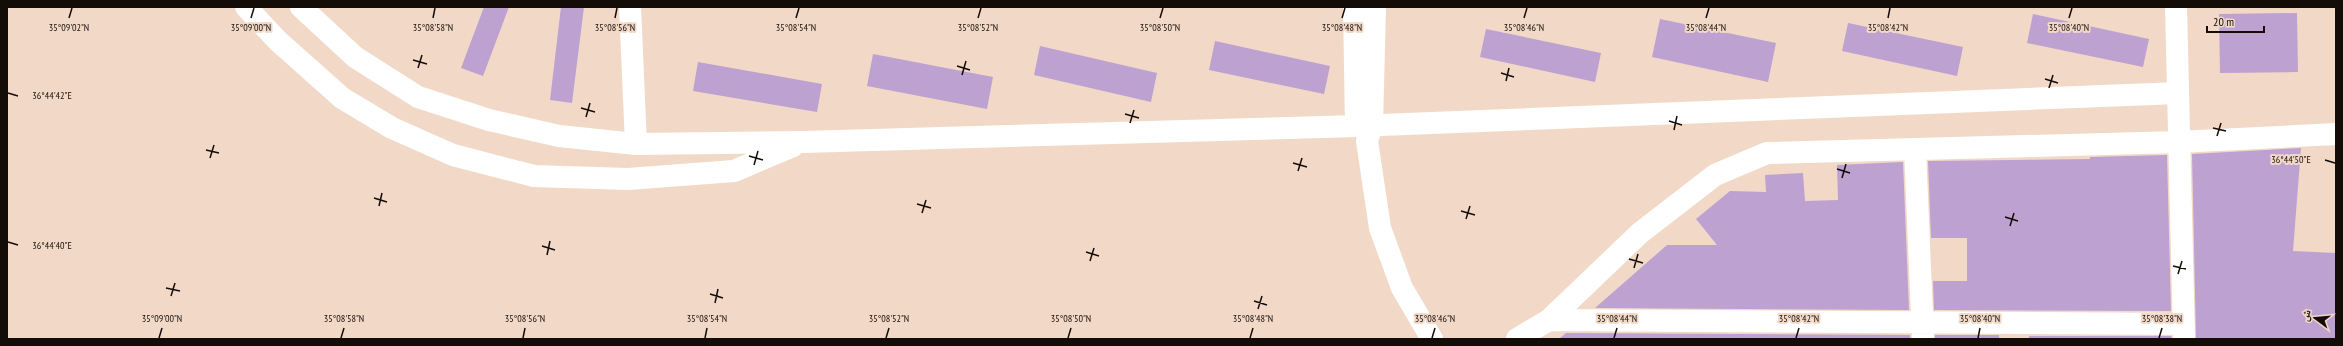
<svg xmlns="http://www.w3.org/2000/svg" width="2343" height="346" viewBox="0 0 2343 346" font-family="'PT Sans Narrow','Noto Naskh Arabic',sans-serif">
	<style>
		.building { fill: #bda1d1 }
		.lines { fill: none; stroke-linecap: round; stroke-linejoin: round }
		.minor { stroke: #fff; stroke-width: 22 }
		.major { stroke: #fff; stroke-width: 22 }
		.ticks { fill: none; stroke: #140c06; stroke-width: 1.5 }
		.ticks-label { font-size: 10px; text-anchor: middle; fill: #140c06; stroke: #f2d9c7; stroke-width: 4; stroke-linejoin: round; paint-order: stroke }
	</style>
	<rect width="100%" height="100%" fill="#f2d9c7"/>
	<path class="building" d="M484 7H509L483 76 461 68Z
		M561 7H584L572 103 550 100Z
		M2297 13 2298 72 2220 73 2219 14Z
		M2033 14 2149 39 2143 67 2027 43Z
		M1660 19 1776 43 1768 82 1652 57Z
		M1848 23 1963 47 1957 76 1842 51Z
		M1486 29 1601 53 1595 82 1480 57Z
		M1215 41 1330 66 1324 94 1209 70Z
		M1040 46 1157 73 1151 102 1034 75Z
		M873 54 993 77 987 109 867 86Z
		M698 62 822 84 817 112 693 91Z
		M2301 148 2293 251 2336 253V339H2196L2192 154Z
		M2167 155 2171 311 1934 310 1933 281H1967V238H1931L1928 161 2090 159V157Z
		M1903 162 1909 310 1595 308 1667 245H1717L1696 219 1730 191 1766 192 1765 175 1803 173 1805 201 1838 200 1837 165Z
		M1566 333 1910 335V339H1559Z
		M1935 335H1999V339H1935Z
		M2029 336H2171L2172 339H2029Z"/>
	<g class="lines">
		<path class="minor" d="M630 7 636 144
			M2176 7 2184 339
			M1372 125 1367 141 1380 228 1402 288 1432 339
			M1915 149 1923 339
			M1549 320 2183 324
			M1517 339 1549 320 1640 233 1715 175 1767 153 2179 142 2336 134"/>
		<path class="major" d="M246 7 278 41 342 98 392 128 453 155 534 176 628 179 734 171 793 146
			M301 7 355 57 418 97 489 120 559 136 636 144 804 142 1356 126 2178 93
			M1354 7 1356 126
			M1372 125 1375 7"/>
	</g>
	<path class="ticks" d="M69 18 72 8M251 18 254 8M433 18 435 8M615 18 617 8M796 18 799 8M978 18 981 8M1160 18 1163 8M1342 18 1345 8M1524 18 1527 8M1706 18 1709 8M1888 18 1890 8M2069 18 2072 8M413 60 427 64M957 66 970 70M418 68 422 55M1501 73 1514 77M962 75 966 61M2045 79 2058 83M1506 81 1509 68M2049 88 2053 75M8 93 18 96M581 108 595 112M1125 114 1139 118M586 117 590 103M1669 121 1682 125M1130 123 1134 110M2213 128 2226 131M1674 130 1677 116M2217 136 2221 123M206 150 219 153M749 156 763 160M210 158 214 145M2325 160 2335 163M1293 163 1307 167M754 165 758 151M1837 169 1850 173M1298 171 1302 158M1842 178 1846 164M374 198 387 202M917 204 931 208M379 206 382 193M1461 211 1475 215M922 213 926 200M2005 217 2018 221M1466 219 1470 206M2010 226 2014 213M8 242 18 245M542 246 555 250M1086 252 1099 256M547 255 550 241M1629 259 1643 263M1090 261 1094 248M2173 266 2186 269M1634 268 1638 254M2178 274 2182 261M166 288 180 291M710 294 723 298M171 296 175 283M1254 301 1267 305M715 303 718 289M1258 309 1262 296M159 338 162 328M341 338 344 328M523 338 525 328M705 338 707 328M886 338 889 328M1068 338 1071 328M1250 338 1253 328M1432 338 1435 328M1614 338 1617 328M1796 338 1799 328M1978 338 1980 328M2159 338 2162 328"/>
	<g class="ticks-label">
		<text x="69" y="31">35°09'02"N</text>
		<text x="251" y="31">35°09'00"N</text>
		<text x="433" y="31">35°08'58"N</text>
		<text x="615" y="31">35°08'56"N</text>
		<text x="796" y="31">35°08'54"N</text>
		<text x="978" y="31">35°08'52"N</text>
		<text x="1160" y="31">35°08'50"N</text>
		<text x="1342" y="31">35°08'48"N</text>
		<text x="1524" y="31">35°08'46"N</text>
		<text x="1706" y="31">35°08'44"N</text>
		<text x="1888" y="31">35°08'42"N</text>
		<text x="2069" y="31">35°08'40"N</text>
		<text x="52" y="99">36°44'42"E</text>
		<text x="2291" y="163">36°44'50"E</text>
		<text x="52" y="249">36°44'40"E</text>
		<text x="889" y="322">35°08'52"N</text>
		<text x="1617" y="322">35°08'44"N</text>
		<text x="162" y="322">35°09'00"N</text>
		<text x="344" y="322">35°08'58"N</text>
		<text x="525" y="322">35°08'56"N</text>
		<text x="707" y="322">35°08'54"N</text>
		<text x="1071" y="322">35°08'50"N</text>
		<text x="1253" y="322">35°08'48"N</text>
		<text x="1435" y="322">35°08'46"N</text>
		<text x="1799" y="322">35°08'42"N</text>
		<text x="1980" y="322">35°08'40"N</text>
		<text x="2162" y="322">35°08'38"N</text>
	</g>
	<rect width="2343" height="346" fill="none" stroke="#140c06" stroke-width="16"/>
	<g transform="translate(2315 318) rotate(286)" stroke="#f2d9c7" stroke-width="3" paint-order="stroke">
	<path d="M0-3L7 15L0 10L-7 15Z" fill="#140c06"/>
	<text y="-6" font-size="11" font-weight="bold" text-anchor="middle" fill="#140c06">ش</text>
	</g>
	<path d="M2207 26v6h57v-6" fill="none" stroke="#140c06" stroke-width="2"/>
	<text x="2213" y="26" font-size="12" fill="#140c06" stroke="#f2d9c7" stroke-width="3" paint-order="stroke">20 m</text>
</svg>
